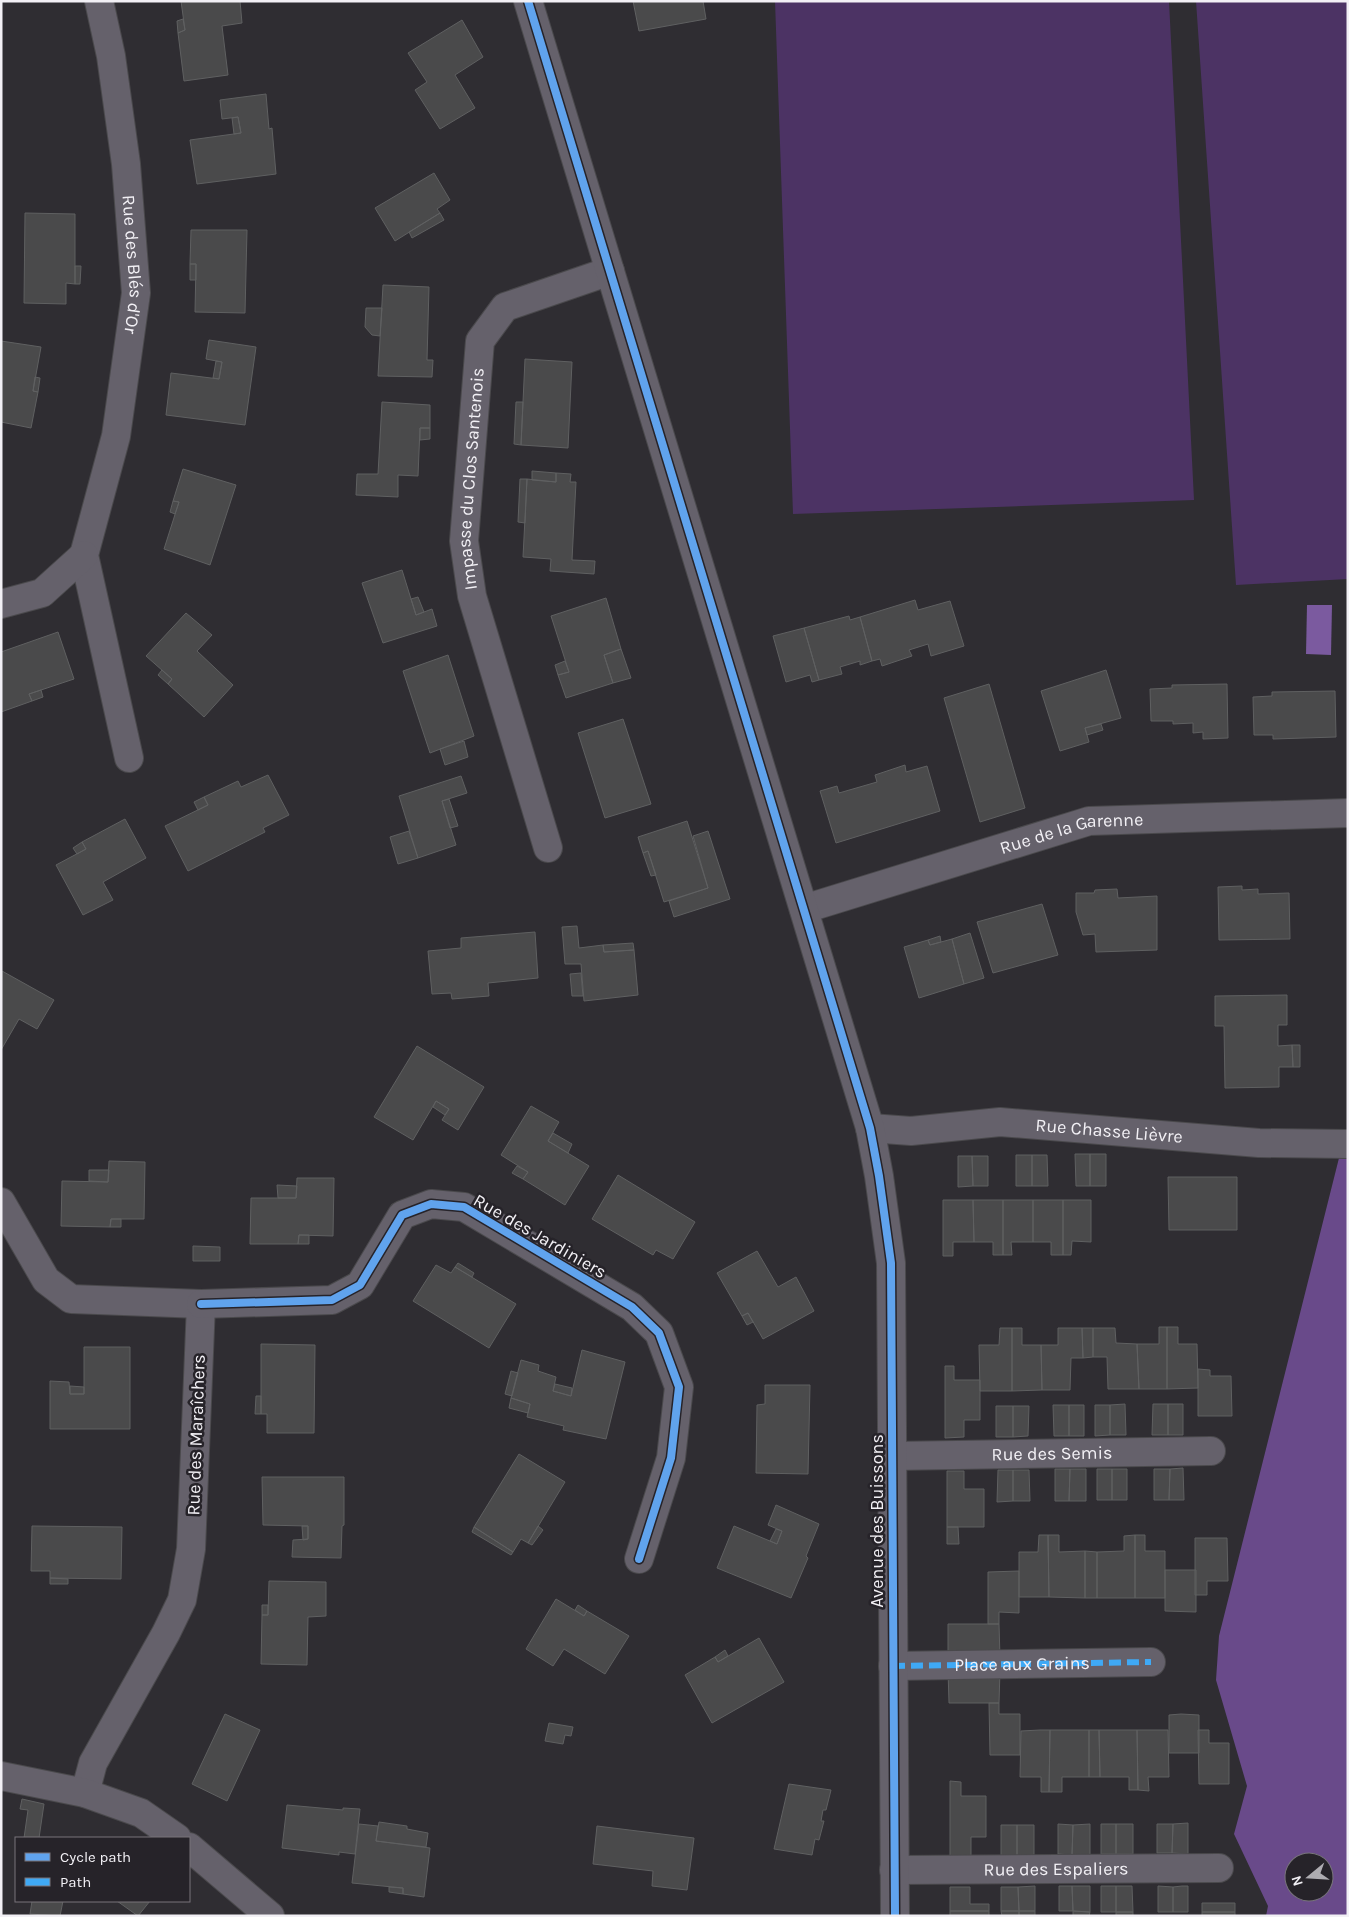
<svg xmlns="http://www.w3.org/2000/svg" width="1349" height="1917" viewBox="0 0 1349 1917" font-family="Karla,sans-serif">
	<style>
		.green { fill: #4c3364 }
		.forest { fill: #694a8a; fill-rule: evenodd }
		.water { fill: #7b5a9f }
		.building { fill: #4a4a4b; stroke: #5f6061 }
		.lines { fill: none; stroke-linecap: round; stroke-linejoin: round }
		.pedestrian-casing { stroke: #4a494c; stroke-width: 30 }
		.minor-casing { stroke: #4a494c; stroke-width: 30 }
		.tertiary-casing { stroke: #4a494c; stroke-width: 30 }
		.pedestrian { stroke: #65616b; stroke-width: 28 }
		.minor { stroke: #65616b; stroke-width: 28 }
		.tertiary { stroke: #65616b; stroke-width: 28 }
		.quiet { stroke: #3fa9f5; stroke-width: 6; stroke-dasharray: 12 6; stroke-linecap: butt }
		.cycleway-casing { stroke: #262329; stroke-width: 11 }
		.cycleway { stroke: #60a3ed; stroke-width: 8 }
		.labels { text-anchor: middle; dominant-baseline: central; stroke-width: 5; stroke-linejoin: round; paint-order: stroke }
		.street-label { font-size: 18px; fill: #f2f0f5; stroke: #262329 }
	</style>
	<rect width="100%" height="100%" fill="#2f2d32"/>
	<path class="green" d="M775 1H1169L1194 500 793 514Z
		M1196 1H1348V579L1236 585Z"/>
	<path class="forest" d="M1339 1158 1348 1159V1916H1266L1268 1906 1234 1834 1247 1786 1216 1680 1219 1636ZM1294 1862H1324V1892H1294Z"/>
	<path class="water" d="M1307 605H1332L1331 655 1306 654Z"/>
	<path class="building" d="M181 1H240L242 23 222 26 228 75 184 81 178 33 185 30Z
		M633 1H703L706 19 639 31Z
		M183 19 185 30 178 33 177 21Z
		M462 20 483 57 455 75 475 108 440 129 415 90 427 82 408 53Z
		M266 94 269 129 272 128 276 174 197 184 190 140 241 133 238 117 222 119 220 100Z
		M238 117 241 133 234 134 232 118Z
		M434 173 450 200 437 209 440 213 395 241 375 208Z
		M25 213 75 214V284L66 283V304L24 303Z
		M440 213 444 220 412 238 409 232Z
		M191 230H247L245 313 195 312 196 264H190Z
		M190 264H196V280H190Z
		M75 266H81L80 284H75Z
		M383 285 429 287 427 360H433L432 377 378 376Z
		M366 308H382L380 336 372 335 365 327Z
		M209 340 256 347 245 425 166 415 171 373 219 379 222 362 206 359Z
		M1 341 41 347 33 391 38 392 31 428 1 422Z
		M525 359 572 362 568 448 521 445Z
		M216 361 222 362 219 379 213 378Z
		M35 377 40 378 38 392 33 391Z
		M382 402 430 405V428H420L418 476 398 475V497L356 495 357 474H378Z
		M516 402H523L521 445 514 444Z
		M420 428H430V439L420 440Z
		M183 469 236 485 210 565 164 549 179 502 173 501Z
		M532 471 556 473V482L532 480Z
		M556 473 571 474 570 482H576L572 560 595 561 594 574 550 571 551 559 523 557 527 479 556 482Z
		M520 479H527L525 523 518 522Z
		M173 501 179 502 175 514 170 512Z
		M402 570 416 615 432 609 437 626 383 643 362 583Z
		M418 597 424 612 416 615 411 599Z
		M606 598 621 649 604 655 613 683 566 698 558 675 569 672 551 616Z
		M915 600 918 610 950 601 964 646 931 656 928 644 909 650 912 656 882 666 880 659 872 661 860 617Z
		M186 613 212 635 197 651 233 685 204 717 168 684 172 679 146 656Z
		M849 616 850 620 860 617 872 661 860 665V661L840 667 842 674 819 680 804 628Z
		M804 628 819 680 812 682 810 675 786 682 773 636Z
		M58 632 74 679 29 694 32 701 1 712V652Z
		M621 649 631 678 613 683 604 655Z
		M448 655 474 736 430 753 403 671Z
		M565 661 569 672 558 675 555 665Z
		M162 670 172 679 168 684 158 675Z
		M1106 670 1121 718 1085 728 1089 742 1060 751 1041 691Z
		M989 684 1025 808 980 822 944 698Z
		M1227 684 1228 738 1203 739V732L1193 733V723L1173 724V721H1151L1150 689 1172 688V685Z
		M41 690 43 697 32 701 29 694Z
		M1335 691 1336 737 1273 739V735H1254L1253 697 1272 696V692Z
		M623 719 651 804 605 818 578 733Z
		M1101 724 1103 730 1087 735 1085 728Z
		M464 741 468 757 445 765 440 749Z
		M905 765 906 772 927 766 940 811 836 843 820 791 837 786 839 793 877 782 875 775Z
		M268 775 289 815 263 828 265 832 188 871 165 826 208 805 204 797 238 781 241 787Z
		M461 776 467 793 442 801 456 845 418 858 399 796Z
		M204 797 208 805 198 810 194 802Z
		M449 799 458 826 450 828 442 801Z
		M125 819 146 858 103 882 113 900 83 915 56 865 86 849 82 842Z
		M687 821 708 888 664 902 648 851 643 853 638 837Z
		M409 831 418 858 398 864 390 837Z
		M708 831 730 899 674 917 669 901 708 888 693 836Z
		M82 842 86 849 77 854 73 848Z
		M648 851 656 875 651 876 643 853Z
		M1242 886V890L1258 889V894L1289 893 1290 939 1219 940 1218 887Z
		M1117 889 1118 898 1157 896V950L1096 952 1095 934 1083 935 1076 912V893H1094L1095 890Z
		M1042 904 1058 955 993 973 977 922Z
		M577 926 579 948 603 945 604 952 634 950 638 995 584 1001 581 964H565L562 927Z
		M535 932 538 978 488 983 489 996 452 999 451 993 432 994 428 951 461 948V938Z
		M970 933 984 978 964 984 952 939Z
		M940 936 941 942 930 945 928 940Z
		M952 939 964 984 919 998 904 947 928 940 930 945Z
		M633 943 634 950 604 952 603 945Z
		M2 971 54 1000 37 1029 19 1019 1 1050Z
		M581 973 583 996H572L570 974Z
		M1287 995V1025H1278V1046L1292 1045 1293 1067H1279V1087L1225 1088 1224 1026H1215V996Z
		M1292 1045H1300V1067H1293Z
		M417 1046 484 1087 458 1130 442 1120 449 1109 436 1101 413 1140 374 1117Z
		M436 1101 449 1109 445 1115 433 1107Z
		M531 1106 559 1122 548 1141 589 1166 565 1205 523 1179 528 1172 501 1155Z
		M553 1133 572 1144 568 1153 548 1141Z
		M1075 1154H1090V1186H1076Z
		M1090 1154H1106V1186H1090Z
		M1016 1155H1032V1186H1016Z
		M1032 1155H1047L1048 1186H1032Z
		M958 1156H972L973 1186 958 1187Z
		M972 1156H988V1186H973Z
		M109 1161 145 1162 144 1219H111L110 1227 61 1226 62 1181 108 1182Z
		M517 1166 528 1172 523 1179 512 1173Z
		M89 1170H109L108 1182 89 1181Z
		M618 1175 695 1222 673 1259 656 1250 653 1255 592 1219Z
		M1168 1177H1237V1230H1169Z
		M297 1178H334L333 1236 299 1235 298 1244H250L251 1198H296Z
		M277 1185 297 1186 296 1198H278Z
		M943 1200H973L974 1242H953V1256H943Z
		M973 1200H1003V1255H993V1242H974Z
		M1003 1200H1033V1242H1011L1012 1255H1003Z
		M1033 1200H1063V1255H1051V1242H1033Z
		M1063 1200H1091V1242L1072 1241 1071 1255H1063Z
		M111 1219H121V1227H110Z
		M299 1235H309V1244H298Z
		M193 1246 220 1247V1261H193Z
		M757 1251 778 1287 796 1277 814 1311 763 1339 748 1313 742 1316 717 1273Z
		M458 1263 474 1273 472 1277 455 1267Z
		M436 1265 451 1273 455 1267 516 1304 489 1348 413 1301Z
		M748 1313 753 1322 747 1325 742 1316Z
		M1159 1327H1167V1389H1139L1137 1344H1159Z
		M1167 1327H1178V1344H1197L1198 1388 1167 1389Z
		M1000 1328H1012V1391H980L979 1345H999Z
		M1012 1328H1022V1345H1041L1042 1390 1012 1391Z
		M1058 1328H1082L1083 1358H1071L1070 1390H1042L1041 1345H1058Z
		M1082 1328H1093V1357L1083 1358Z
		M1093 1328H1115L1116 1343 1137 1344 1139 1389H1108L1107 1357H1093Z
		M261 1344 315 1345 314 1433H267V1414H261Z
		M84 1347H130V1429H50V1381L69 1382 70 1394H84Z
		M582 1350 625 1362 606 1439 563 1430 564 1426 527 1417 530 1404 511 1398 521 1360 539 1365 538 1371 556 1377 553 1391 571 1396Z
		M945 1366H954V1380H980V1420H964V1437L945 1438Z
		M1198 1369 1210 1370V1376H1231L1232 1416H1198Z
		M511 1371 518 1373 512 1396 505 1394Z
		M555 1384 572 1388 571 1396 553 1391Z
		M765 1385H810L808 1474 756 1473 757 1405 765 1404Z
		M70 1386 84 1387V1394H70Z
		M256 1396H261V1414H255Z
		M511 1398 530 1404 528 1413 509 1408Z
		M1125 1404 1126 1435H1110V1405Z
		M1153 1404H1168V1435H1152Z
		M1168 1404H1183V1435H1168Z
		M1053 1405H1069V1436H1054Z
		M1069 1405H1084V1436H1069Z
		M1095 1405H1110V1435L1095 1436Z
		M996 1406H1013V1437H996Z
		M1013 1406H1029L1028 1436 1013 1437Z
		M519 1454 565 1482 528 1543 521 1539 513 1552 474 1527Z
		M1183 1468 1184 1500H1169L1170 1469Z
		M1055 1469H1070L1069 1501H1055Z
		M1070 1469H1086V1501H1069Z
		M1097 1469H1112V1500H1097Z
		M1112 1469H1127V1500H1112Z
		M1154 1469H1170L1169 1500H1154Z
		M998 1470H1013V1501L997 1502Z
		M1013 1470H1029L1030 1501H1013Z
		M947 1471H964V1489H984V1527H947Z
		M262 1477H344V1525L342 1526 341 1558 292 1557 293 1540 308 1539V1526L263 1525Z
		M776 1505 819 1524 806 1556 808 1558 791 1598 717 1568 734 1526 777 1544 782 1531 768 1525Z
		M32 1526 122 1527 121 1579 50 1578V1571H31Z
		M302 1526H308V1539L303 1540Z
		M538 1526 543 1530 532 1545 528 1543Z
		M474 1527 513 1552 511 1555 472 1532Z
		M947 1527H958L959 1544H947Z
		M776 1529 782 1531 777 1544 770 1541Z
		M1039 1535H1048L1049 1597H1019V1552H1038Z
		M1048 1535H1059V1552L1085 1551V1598L1049 1597Z
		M1135 1535V1598H1097V1552L1124 1551V1536Z
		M1135 1535H1145V1551H1165V1598H1135Z
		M1195 1538H1227L1228 1581H1207V1595H1195Z
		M1085 1551 1097 1552V1598H1085Z
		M1165 1570H1196V1612L1165 1611Z
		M1019 1571V1613L999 1612V1624H988V1572Z
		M50 1578 68 1579V1584H50Z
		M269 1581 326 1582V1616L308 1617 307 1665 261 1664 262 1615H268Z
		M556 1599 584 1616 587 1611 629 1636 605 1674 564 1649 553 1666 526 1649Z
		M262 1605H268V1615H262Z
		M578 1605 587 1611 584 1616 575 1610Z
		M948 1624H999L1000 1658H948Z
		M759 1638 784 1682 712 1723 685 1675 715 1657 718 1662Z
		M725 1650 728 1656 718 1662 715 1657Z
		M948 1670H1000L999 1703H949Z
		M989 1703H999V1714H1020V1755H990Z
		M225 1714 260 1730 227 1801 192 1784Z
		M1181 1714 1199 1715V1753H1169V1715Z
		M549 1723 573 1727 571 1736 565 1735 563 1744 545 1741Z
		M1040 1730H1050L1049 1792H1041V1777H1020L1021 1731Z
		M1050 1730H1089V1777H1062V1792H1049Z
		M1089 1730H1099L1100 1777H1089Z
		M1099 1730H1137L1138 1790H1129V1777H1100Z
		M1137 1730H1168L1169 1777H1148L1149 1791 1138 1790Z
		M1198 1730H1209V1743H1229V1784H1199Z
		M950 1781 961 1782V1796H986V1837H971V1856H950Z
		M789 1784 831 1790 826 1810H823L821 1821H824L819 1840 815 1839 812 1855 774 1849Z
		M22 1799 44 1804 39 1838H24L28 1810 20 1809Z
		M287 1805 343 1810V1808L360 1809 355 1854 339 1852V1855L282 1848Z
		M379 1822 407 1826V1829L428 1833 426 1847 376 1841Z
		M1188 1823V1854L1172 1853 1173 1824Z
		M359 1824 378 1826 376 1841 430 1848 424 1897 403 1894V1888L352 1883Z
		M1058 1824 1073 1825 1072 1855 1058 1854Z
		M1090 1824V1855H1072L1073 1825Z
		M1101 1824H1116V1854H1101Z
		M1116 1824H1133V1854H1116Z
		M1157 1824H1173L1172 1853H1157Z
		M1001 1825H1017V1856H1001Z
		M1017 1825H1034V1855L1017 1856Z
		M597 1826 694 1838 687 1890 652 1886 653 1871 593 1864Z
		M1035 1886V1911H1019L1018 1887Z
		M1059 1886H1072L1073 1911H1059Z
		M1072 1886H1090V1912L1073 1911Z
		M1101 1886H1116V1912H1101Z
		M1116 1886H1132L1133 1912H1116Z
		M1158 1886 1173 1887V1912H1158Z
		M1182 1886H1188V1912H1173V1887Z
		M389 1887 403 1888V1894L389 1892Z
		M950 1887H970V1904H989V1911H950Z
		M1001 1887H1018L1019 1911H1001Z
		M32 1901H63L60 1916 30 1914Z
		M117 1901H150L138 1916Z
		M1202 1903H1235V1912H1202Z
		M950 1911H989V1916H950Z
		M1001 1911H1019V1916H1002Z
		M1019 1911H1035V1916H1019Z
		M1073 1911 1090 1912 1089 1916H1073Z
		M1116 1912H1133V1916H1116Z
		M1202 1912H1235V1916H1202Z"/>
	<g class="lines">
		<defs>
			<g id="pedestrian">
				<path id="s1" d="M893 1666 1151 1662"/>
			</g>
			<g id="minor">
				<path id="s2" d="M99 1 111 56 126 164 136 293 116 436 84 555 129 758"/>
				<path d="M1 604 42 593 84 555"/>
				<path id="s3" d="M548 848 472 596 464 541 480 341 505 307 610 271"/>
				<path id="s4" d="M804 909 1089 821 1348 813"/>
				<path id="s5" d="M870 1128 911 1131 1000 1122 1259 1143 1348 1144"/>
				<path d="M1 1202 46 1280 71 1299 201 1304 191 1549 182 1600 166 1633 93 1763 85 1793"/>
				<path d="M201 1304 332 1300 360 1285 402 1215 431 1204 464 1207 632 1307 659 1333 679 1387 671 1458 639 1559"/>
				<path id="s6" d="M892 1456 1211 1451"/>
				<path d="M1 1776 85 1793 141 1813 177 1838"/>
				<path d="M189 1847 270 1916"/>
				<path id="s7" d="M894 1870 1219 1868"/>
			</g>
			<path id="tertiary" d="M528 1 870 1128 879 1176 891 1263 895 1916"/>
		</defs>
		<use href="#pedestrian" class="pedestrian-casing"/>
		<use href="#minor" class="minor-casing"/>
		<use href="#tertiary" class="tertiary-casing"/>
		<use href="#pedestrian" class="pedestrian"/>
		<use href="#minor" class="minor"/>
		<use href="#tertiary" class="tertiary"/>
		<path class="quiet" d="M893 1666 1151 1662"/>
		<defs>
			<path id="cycleway" d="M528 1 870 1128 879 1176 891 1263 895 1916
				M201 1304 332 1300 360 1285 402 1215 431 1204 464 1207 632 1307 659 1333 679 1387 671 1458 639 1559"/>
		</defs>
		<use href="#cycleway" class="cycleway-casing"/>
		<use href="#cycleway" class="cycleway"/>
	</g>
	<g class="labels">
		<g class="street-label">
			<text stroke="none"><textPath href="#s2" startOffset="266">Rue des Blés d'Or</textPath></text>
			<text stroke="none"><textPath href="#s3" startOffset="381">Impasse du Clos Santenois</textPath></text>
			<text stroke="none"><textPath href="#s4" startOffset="279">Rue de la Garenne</textPath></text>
			<text stroke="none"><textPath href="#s5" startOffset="240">Rue Chasse Lièvre</textPath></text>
			<text transform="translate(540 1236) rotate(30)">Rue des Jardiniers</text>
			<text transform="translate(196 1435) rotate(-88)">Rue des Maraîchers</text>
			<text stroke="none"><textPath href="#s6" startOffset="160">Rue des Semis</textPath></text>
			<text transform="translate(877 1521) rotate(-90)">Avenue des Buissons</text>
			<text stroke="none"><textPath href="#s1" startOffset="129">Place aux Grains</textPath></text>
			<text stroke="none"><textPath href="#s7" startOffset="162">Rue des Espaliers</textPath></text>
		</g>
	</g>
	<rect width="1349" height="1917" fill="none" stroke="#f2f0f5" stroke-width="5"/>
	<rect x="15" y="1837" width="175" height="65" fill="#262329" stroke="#78757b"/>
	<rect x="25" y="1853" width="25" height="8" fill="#60a3ed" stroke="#78757b"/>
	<text x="60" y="1862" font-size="15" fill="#f2f0f5">Cycle path</text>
	<rect x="25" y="1878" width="25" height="8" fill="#3fa9f5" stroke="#78757b"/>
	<text x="60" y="1887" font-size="15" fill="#f2f0f5">Path</text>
	<g transform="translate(1309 1877) rotate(252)"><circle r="24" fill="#262329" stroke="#78757b"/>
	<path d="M0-4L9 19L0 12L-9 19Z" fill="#aeacb1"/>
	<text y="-8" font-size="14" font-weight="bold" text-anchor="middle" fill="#f2f0f5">N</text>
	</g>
</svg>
